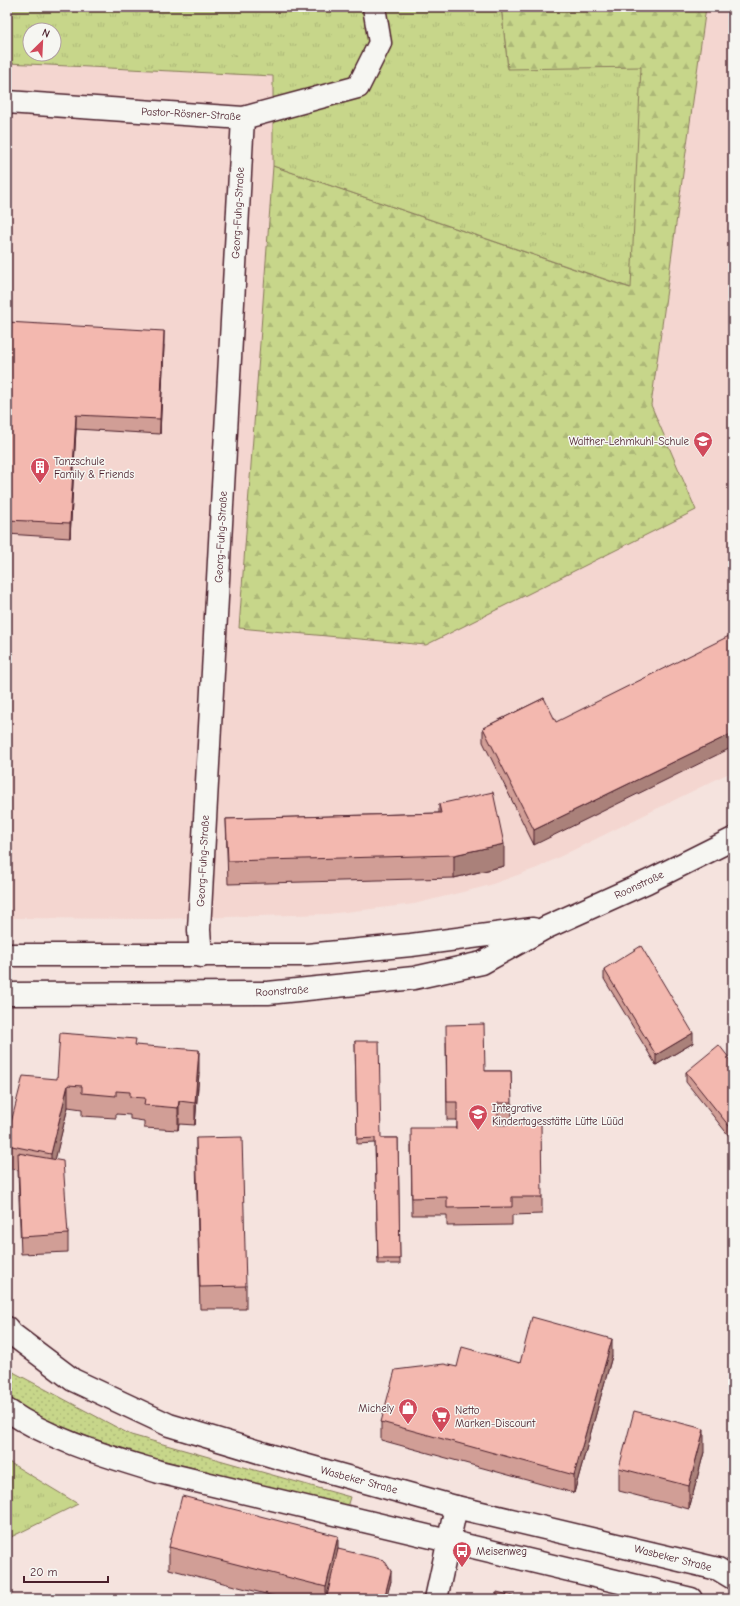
<svg xmlns="http://www.w3.org/2000/svg" width="740" height="1606" viewBox="0 0 740 1606" font-family="'Comic Neue',sans-serif">
	<style>
		.built { fill: #f4d6d0 }
		.grass { fill: url(#grass-dots); stroke: #887a5a }
		.forest { fill: url(#forest-firs); stroke: #887a5a }
		.park { fill: url(#park-tufts); stroke: #887a5a; fill-rule: evenodd }
		.lines { fill: none; stroke-linecap: round; stroke-linejoin: round }
		.minor-casing { stroke: #4a1f2b; stroke-width: 25 }
		.tertiary-casing { stroke: #4a1f2b; stroke-width: 25 }
		.primary-casing { stroke: #4a1f2b; stroke-width: 25 }
		.minor { stroke: #f6f6f2; stroke-width: 22 }
		.tertiary { stroke: #f6f6f2; stroke-width: 22 }
		.primary { stroke: #f6f6f2; stroke-width: 22 }
		.wall { fill: #d19e96; stroke: #4a1f2b }
		.shaded-wall { fill: #aa817a; stroke: #4a1f2b }
		.building { fill: #f3b8af; stroke: #4a1f2b }
		.labels { text-anchor: middle; dominant-baseline: central; stroke-width: 3; stroke-linejoin: round; paint-order: stroke }
		.street-label { font-size: 11px; fill: #4a1f2b; stroke: #f6f6f2 }
		.poi-label { font-size: 11px; fill: #4a1f2b; stroke: #f6f6f2; text-anchor: start }
	</style>
	<defs>
		<pattern id="grass-dots" width="8" height="8" patternUnits="userSpaceOnUse"><rect width="8" height="8" fill="#c7d68a"/><path d="M2 2h.1M6 6h.1" fill="none" stroke="#acb777" stroke-width="1.8" stroke-linecap="round"/></pattern>
		<pattern id="forest-firs" width="22" height="20" patternUnits="userSpaceOnUse"><rect width="22" height="20" fill="#c7d68a"/><path d="M5 1l3.5 6h-7zM16 11l3.5 6h-7z" fill="#acb777"/></pattern>
		<pattern id="park-tufts" width="24" height="20" patternUnits="userSpaceOnUse"><rect width="24" height="20" fill="#c7d68a"/><path d="M3 7l-1-3M5 7V3M7 7l1-3M15 17l-1-3M17 17v-4M19 17l1-3" fill="none" stroke="#acb777"/></pattern>
	</defs>
	<rect width="100%" height="100%" fill="#f5e3de"/>
	<filter id="ink" filterUnits="userSpaceOnUse"><feTurbulence type="fractalNoise" baseFrequency=".025" numOctaves="2"/><feDisplacementMap in="SourceGraphic" scale="8" xChannelSelector="R" yChannelSelector="G"/><feConvolveMatrix kernelMatrix="1 2 1 2 8 2 1 2 1" color-interpolation-filters="sRGB"/></filter>
	<g filter="url(#ink)">
		<path class="built" d="M706 7H733V771L537 868 487 886 414 904 328 914 158 919 7 918V63L274 76 273 166 239 628 696 510 651 406Z"/>
		<path class="grass" d="M7 1366 15 1373 131 1435 350 1497 347 1507 123 1450 41 1419 7 1396Z"/>
		<path class="forest" d="M501 7H706L651 405 696 510 426 645 239 628 273 166 630 288 508 69Z"/>
		<path class="park" d="M7 7H501L508 69 641 67 631 288 273 166V76L7 63ZM30 30H54V54H30Z
			M7 1461 78 1504 7 1539Z"/>
		<g class="lines">
			<defs>
				<path id="minor" d="M7 102 243 118 358 87 380 43 374 7
					M201 956 199 930 243 118
					M436 1599 456 1507"/>
				<path id="tertiary" d="M7 1328 12 1334 73 1380 169 1425 279 1458 456 1507 718 1569 733 1578
					M7 1410C52 1441 107 1456 159 1472L691 1599"/>
				<path id="primary" d="M7 955H307L411 945 533 929
					M7 994 268 993 414 978 482 963 545 928 647 882 733 839"/>
			</defs>
			<use href="#minor" class="minor-casing"/>
			<use href="#tertiary" class="tertiary-casing"/>
			<use href="#primary" class="primary-casing"/>
			<use href="#minor" class="minor"/>
			<use href="#tertiary" class="tertiary"/>
			<use href="#primary" class="primary"/>
		</g>
		<path class="wall" d="M7 322 164 345 160 434 76 429 70 538 7 534Z
			M544 698 534 845 483 742V728Z
			M439 804 504 866 454 878 228 884 226 819 439 813Z
			M604 969 693 1043 656 1065 604 979Z
			M355 1041 381 1138H398L400 1264H378L375 1143 357 1144Z
			M446 1042 485 1071H511L512 1120H498V1125L542 1197V1214L512 1215V1225L447 1226V1215H412L411 1146 457 1128V1120H447Z
			M136 1045 199 1073 195 1125 179 1124 178 1130 144 1128V1121L130 1119V1115L116 1114V1118L82 1116V1109L68 1107 55 1159 68 1234V1252L21 1254 18 1170 7 1168V1138L57 1079Z
			M733 1063V1141L686 1082V1072Z
			M196 1138 246 1286V1309H200L196 1161Z
			M612 1356 574 1493 381 1440V1422L457 1367Z
			M704 1452 689 1509 619 1491V1468Z
			M169 1547 338 1549 391 1581 386 1599H285L169 1569Z"/>
		<path class="shaded-wall" d="M164 331V345L160 434V419Z
			M76 415V429L70 538V523Z
			M733 733V747L534 845V830Z
			M504 844V866L454 878V855Z
			M693 1033V1043L656 1065V1055Z
			M199 1050V1073L195 1125V1103Z
			M68 1085V1107L51 1177V1154Z
			M179 1101V1124L178 1130V1108Z
			M612 1339V1356L574 1493V1475Z
			M704 1429V1452L689 1509V1486Z
			M338 1536V1559L326 1599V1587Z
			M391 1571V1581L386 1599H384Z"/>
		<path class="building" d="M7 322 164 331 160 419 76 415 70 523 7 520Z
			M733 634V733L534 830 483 728 544 698 556 722Z
			M493 792 504 844 454 855 228 861 226 819 441 813 439 804Z
			M641 946 693 1033 656 1055 604 969Z
			M484 1024 485 1071H511L512 1103H498V1125L541 1124 542 1197H512V1207L447 1208V1197L412 1198 411 1128H457V1102H447L446 1025Z
			M60 1033 136 1039 135 1045 199 1050 195 1103 179 1101 178 1108 144 1105 145 1098 130 1097V1092L116 1091V1096L82 1093V1086L68 1085 51 1154 7 1145V1138L23 1076 57 1079Z
			M355 1041H379L381 1138H398L400 1259H378L375 1138 357 1139Z
			M719 1045 733 1063V1131L686 1072Z
			M242 1137 246 1286 200 1287 196 1138Z
			M18 1153 63 1161 68 1234 21 1237Z
			M532 1317 612 1339 574 1475 381 1422 395 1370 444 1364 457 1367 462 1347 520 1363Z
			M634 1411 704 1429 689 1486 619 1468Z
			M182 1496 338 1536 326 1587 169 1547Z
			M338 1549 384 1560 391 1571 384 1599H338L327 1596Z
			M497 1592 524 1599H496Z
			M324 1595 338 1599H323Z"/>
	</g>
	<defs>
		<symbol id="school-pin" viewBox="-11 -11 22 30"><path d="M0 17L-7.5 6A9.5 9.5 0 1 1 7.5 6Z" fill="#d1495b" stroke="#f6f6f2"/><path d="M0-5L7-2L0 1L-7-2ZM-4 1L0 2.5L4 1V4Q0 6-4 4Z" fill="#fff"/></symbol>
		<symbol id="building-pin" viewBox="-11 -11 22 30"><path d="M0 17L-7.5 6A9.5 9.5 0 1 1 7.5 6Z" fill="#d1495b" stroke="#f6f6f2"/><path d="M-4-6H4V6H1V3H-1V6H-4ZM-2.5-4.3h1.7v1.8h-1.7ZM.8-4.3h1.7v1.8H.8ZM-2.5-1h1.7V.8h-1.7ZM.8-1h1.7V.8H.8Z" fill="#fff"/></symbol>
		<symbol id="shop-pin" viewBox="-11 -11 22 30"><path d="M0 17L-7.5 6A9.5 9.5 0 1 1 7.5 6Z" fill="#d1495b" stroke="#f6f6f2"/><path d="M-5-2.5h2.3a2.7 3.5 0 0 1 5.4 0H5L5.5 6h-11ZM-1.5-2.5h3a1.5 2.3 0 0 0-3 0Z" fill="#fff"/></symbol>
		<symbol id="supermarket-pin" viewBox="-11 -11 22 30"><path d="M0 17L-7.5 6A9.5 9.5 0 1 1 7.5 6Z" fill="#d1495b" stroke="#f6f6f2"/><path d="M-6-5.5h2.5l.6 2H6L4.5 2H-2.5L-4.4-4H-6ZM-1.5 3.2a1.3 1.3 0 1 0 .1 0ZM3 3.2a1.3 1.3 0 1 0 .1 0Z" fill="#fff"/></symbol>
		<symbol id="bus-pin" viewBox="-11 -11 22 30"><path d="M0 17L-7.5 6A9.5 9.5 0 1 1 7.5 6Z" fill="#d1495b" stroke="#f6f6f2"/><path d="M-5-6H5V4H4V6H2V4H-2V6H-4V4H-5ZM-3.5-4V0h7V-4ZM-3.5 1.2v1.5H-2V1.2ZM2 1.2v1.5H3.5V1.2Z" fill="#fff"/></symbol>
	</defs>
	<g fill-rule="evenodd">
		<use href="#school-pin" x="692" y="430" width="22" height="30"/>
		<use href="#building-pin" x="29" y="456" width="22" height="30"/>
		<use href="#school-pin" x="467" y="1103" width="22" height="30"/>
		<use href="#shop-pin" x="397" y="1397" width="22" height="30"/>
		<use href="#supermarket-pin" x="430" y="1405" width="22" height="30"/>
		<use href="#bus-pin" x="451" y="1540" width="22" height="30"/>
	</g>
	<g class="labels">
		<g class="street-label">
			<text transform="translate(191 114) rotate(3)">Pastor-Rösner-Straße</text>
			<text transform="translate(238 213) rotate(-87)">Georg-Fuhg-Straße</text>
			<text transform="translate(221 537) rotate(-87)">Georg-Fuhg-Straße</text>
			<text transform="translate(203 861) rotate(-87)">Georg-Fuhg-Straße</text>
			<text transform="translate(639 885) rotate(-25)">Roonstraße</text>
			<text transform="translate(282 991) rotate(-4)">Roonstraße</text>
			<text transform="translate(359 1480) rotate(15)">Wasbeker Straße</text>
			<text transform="translate(673 1558) rotate(14)">Wasbeker Straße</text>
		</g>
		<g class="poi-label">
			<text x="689" y="441" text-anchor="end">Walther-Lehmkuhl-Schule</text>
			<text x="54" y="461">Tanzschule<tspan x="54" dy="13">Family &amp; Friends</tspan></text>
			<text x="492" y="1108">Integrative<tspan x="492" dy="13">Kindertagesstätte Lütte Lüüd</tspan></text>
			<text x="394" y="1408" text-anchor="end">Michely</text>
			<text x="455" y="1410">Netto<tspan x="455" dy="13">Marken-Discount</tspan></text>
			<text x="476" y="1551">Meisenweg</text>
		</g>
	</g>
	<rect width="740" height="1606" fill="none" stroke="#f6f6f2" stroke-width="24"/>
	<rect x="12" y="12" width="716" height="1582" fill="none" stroke="#4a1f2b" stroke-width="1.5" filter="url(#ink)"/>
	<g transform="translate(42 42) rotate(24)"><circle r="19" fill="#f6f6f2" stroke="#b1a0a2"/>
	<path d="M0-3L7 15L0 10L-7 15Z" fill="#d1495b"/>
	<text y="-6" font-size="11" font-weight="bold" text-anchor="middle" fill="#4a1f2b">N</text>
	</g>
	<path d="M24 1576v6h84v-6" fill="none" stroke="#4a1f2b" stroke-width="2"/>
	<text x="30" y="1576" font-size="12" fill="#4a1f2b" stroke="#f6f6f2" stroke-width="3" paint-order="stroke">20 m</text>
</svg>
